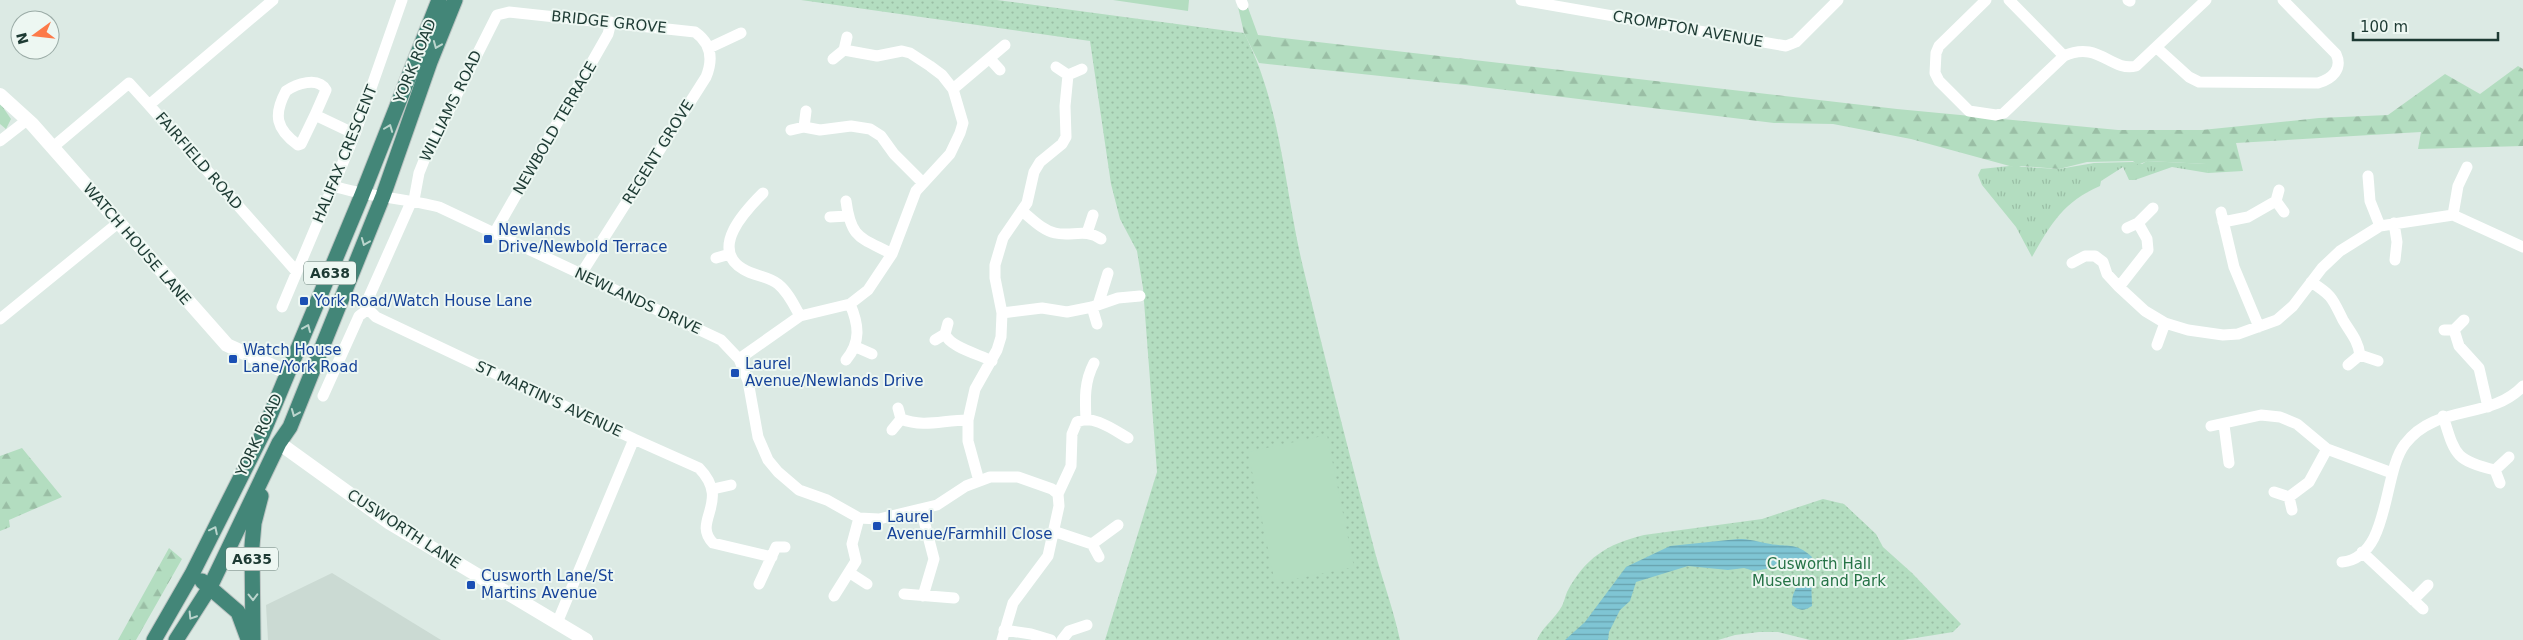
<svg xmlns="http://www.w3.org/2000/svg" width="2523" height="640" viewBox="0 0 2523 640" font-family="'DejaVu Sans',sans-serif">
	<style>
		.built { fill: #cbdad3 }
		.grass { fill: url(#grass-tufts) }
		.forest { fill: url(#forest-firs) }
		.park { fill: url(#park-dots) }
		.garden { fill: #b3ddc0 }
		.water { fill: url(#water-rules) }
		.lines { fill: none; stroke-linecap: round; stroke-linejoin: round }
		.trunk-casing { stroke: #bbc4c2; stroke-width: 17 }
		.minor { stroke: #fff; stroke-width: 11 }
		.tertiary { stroke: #fff; stroke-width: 14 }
		.trunk { stroke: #438678; stroke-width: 15 }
		.oneway { stroke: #bad5cd }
		.transit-dot { fill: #1a4fb4; stroke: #edf7f2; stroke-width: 2 }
		.labels { text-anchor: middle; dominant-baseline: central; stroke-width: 4; stroke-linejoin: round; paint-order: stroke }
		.shield { fill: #edf7f2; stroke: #5b736c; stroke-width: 1 }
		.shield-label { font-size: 14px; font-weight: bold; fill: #1d3a33 }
		.street-label { font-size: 15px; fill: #1d3a33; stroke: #edf7f2 }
		.transit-label { font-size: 15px; fill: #164399; stroke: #edf7f2; text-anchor: start }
		.park-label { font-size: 15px; fill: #257346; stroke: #edf7f2 }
	</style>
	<defs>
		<pattern id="grass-tufts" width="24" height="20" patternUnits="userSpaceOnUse" patternTransform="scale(1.25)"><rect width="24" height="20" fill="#b3ddc0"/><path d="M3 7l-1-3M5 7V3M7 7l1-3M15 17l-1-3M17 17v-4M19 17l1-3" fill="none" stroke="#9abea5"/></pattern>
		<pattern id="forest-firs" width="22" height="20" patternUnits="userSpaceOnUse" patternTransform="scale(1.25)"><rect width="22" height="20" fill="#b3ddc0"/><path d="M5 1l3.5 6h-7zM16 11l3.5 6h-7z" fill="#9abea5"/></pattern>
		<pattern id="park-dots" width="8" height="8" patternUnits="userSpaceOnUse" patternTransform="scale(1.25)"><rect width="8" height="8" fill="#b3ddc0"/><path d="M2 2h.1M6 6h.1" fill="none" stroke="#9abea5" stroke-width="1.8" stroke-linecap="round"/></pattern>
		<pattern id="water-rules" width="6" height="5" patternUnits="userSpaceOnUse" patternTransform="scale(1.25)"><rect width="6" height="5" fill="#7fc5d4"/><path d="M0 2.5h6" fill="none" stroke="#67a1ad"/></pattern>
	</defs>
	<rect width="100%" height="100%" fill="#dceae4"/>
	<path class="built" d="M332 573 441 640H268L266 605Z"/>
	<path class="grass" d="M0 103 11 119 6 129 0 124Z
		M2147 161 2207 164 2208 173 2172 167 2135 180H2129L2123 167 2101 181 2100 186C2063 202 2051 224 2032 257L2016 227 1982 185 1978 175 1981 169 2009 166 2059 169 2094 163 2133 162 2142 164Z"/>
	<path class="forest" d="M1247 5 1258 35 1897 109 2118 130H2202L2319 118 2388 115 2445 74 2480 94 2518 66 2523 69V146L2418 149 2421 132 2236 143 2243 171 2208 173 2206 164 2148 161 2137 165 2133 161 2087 162 2059 169 2021 166 2017 168 1911 139 1833 124 1774 123 1465 85 1259 63 1244 33 1238 7Z
		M22 448 62 497 9 520 10 527 0 531V456Z
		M169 548 182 559 136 640H118Z"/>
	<path class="park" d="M801 0H997L1244 33C1282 107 1284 188 1303 267 1326 364 1351 460 1376 556 1384 584 1394 612 1400 640H1105L1157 472 1143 288 1137 251 1120 219 1111 184 1090 41Z
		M1823 499 1844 504 1876 534 1883 547 1912 573 1961 624 1953 632 1903 640H1810L1778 632H1759L1735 635 1718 640H1537C1543 626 1555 619 1562 606 1564 602 1565 597 1567 592 1585 558 1607 544 1644 535L1762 519Z"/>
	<path class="garden" d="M1113 0H1189L1188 11Z
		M1327 435 1354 567 1275 583 1248 452Z"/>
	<path class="water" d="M1738 539C1749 539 1755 541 1765 543 1786 548 1795 541 1812 557L1811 561 1754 571 1744 568 1728 570 1688 566 1636 582 1630 601 1620 610 1609 632 1608 640H1565L1585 622 1626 567 1670 546Z
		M1811 575 1812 606C1804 611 1799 611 1792 605 1791 592 1800 579 1811 575Z"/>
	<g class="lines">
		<defs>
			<path id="trunk" d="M202 581 238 612 248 639
				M154 640 192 574 262 435 362 195 439 0
				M176 640 210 587 279 443 290 427 383 196 430 62 455 0
				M253 640 252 546 254 523 261 496"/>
		</defs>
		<use href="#trunk" class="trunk-casing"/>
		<path class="minor" d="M273 0 149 105 296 271
			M1241 0 1243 5
			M1521 0 1786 46 1796 42 1838 0
			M1986 0 1939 46 1936 53 1935 73 1939 81 1969 111 1996 115 2004 113 2064 56C2099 40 2110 72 2136 66L2206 0
			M2009 0 2064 56
			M2128 0 2130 1
			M709 48 741 33
			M2157 48 2189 77 2199 82 2318 83C2332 79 2343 69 2336 54L2283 0
			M833 59 844 50 847 37
			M990 59 1000 70
			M1056 67 1068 75 1082 69
			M953 89 1005 45
			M315 115 326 90C318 76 296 84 286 91 273 115 276 129 298 145L301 144 315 115 355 134
			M804 127 806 111
			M791 130 804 127 820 130 851 126 870 129 881 136 894 154 922 182
			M0 141 27 120
			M53 147 129 83 149 105
			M2368 176 2370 201 2380 226
			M333 186C368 197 404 198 439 207L721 340 739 359 748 381 758 437 768 460 778 472 799 490 827 500 859 518 879 519 937 505 966 486 990 477H1018L1052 489 1058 494
			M2279 190 2276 201 2284 212
			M763 193C745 211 709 249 743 269 754 276 768 276 778 284 788 292 794 305 800 316
			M414 200 419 173 425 158 497 15 509 12 695 32C712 44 713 60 706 77L581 274
			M846 201C851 239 860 237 892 254
			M1022 211C1032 219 1042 230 1055 233 1071 237 1086 228 1101 239
			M2221 212 2234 267 2259 327
			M2453 215 2458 186 2467 167
			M830 217 848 216
			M2223 222 2248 217 2276 201
			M2394 223 2397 242 2395 260
			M2127 228 2138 223 2153 208
			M495 232 608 34 611 22
			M1087 233 1093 215
			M716 258 730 254
			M2072 263 2085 256H2095L2103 262 2107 274 2119 287 2145 311 2165 323 2188 330 2223 335 2238 334 2277 320 2293 306 2322 268 2340 251 2380 226 2453 215 2523 247
			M2311 282C2333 296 2332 298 2343 320 2350 332 2358 340 2360 355
			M2119 287 2148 250 2147 239 2138 223
			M1098 305 1108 273
			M282 307 355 134 402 0
			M1092 307 1097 324
			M368 309 376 317 634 439 557 623
			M368 309V299L412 200
			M1002 313 1042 308 1067 312 1092 307 1118 298 1140 296
			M0 319 118 223
			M2444 330H2454L2464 320
			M2454 330 2459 346 2479 368 2488 407
			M945 334C950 347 978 354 992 361
			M935 340 945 334 948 323
			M2157 345 2165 323
			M856 347 872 354
			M739 359 800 316 850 304 868 290 892 254 916 191 950 154 960 133 963 123 953 89 942 75 930 66 910 53 902 51 877 56 844 50
			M846 360C861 342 859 325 850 304
			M2348 365 2360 355 2378 361
			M323 396 359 316 368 309
			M2443 416C2455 454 2454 460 2495 470
			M901 419C925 428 942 420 968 420
			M1086 420C1085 399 1084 382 1094 363
			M2224 425 2229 463
			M2211 426 2261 415 2280 417 2297 424 2327 449 2392 473
			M892 430 901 419 898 408
			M634 439 699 468C732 502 691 521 713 543L772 557
			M979 481 968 441V420L975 389 997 350 1001 337 1002 313 995 278V265L1003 238 1027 203 1034 172 1040 162 1062 144 1066 137 1065 106 1068 75
			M2500 483 2495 470 2509 457
			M713 489 731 485
			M2274 492 2289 497 2292 510
			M2289 497 2309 482 2327 449
			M921 509 934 559 923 596
			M1053 531 1092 544
			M2362 552 2423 609
			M1099 557 1092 544 1118 525
			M2342 562C2391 557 2382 473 2405 444 2436 403 2490 421 2523 386
			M850 573 867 584
			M759 584 776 547H785
			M904 594 954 598
			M834 596 856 561 852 544 859 518
			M2413 600 2428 585
			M1004 630 1031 634 1051 640
			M1002 640 1013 603 1048 556 1059 506 1058 494 1071 466 1072 434 1077 422C1093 414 1114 430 1128 438
			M1062 640 1069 631 1087 625"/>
		<path class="tertiary" d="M0 95 32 124 227 345 288 373
			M279 443 390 523 586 640"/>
		<use href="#trunk" class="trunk"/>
	</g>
	<defs><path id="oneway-chevron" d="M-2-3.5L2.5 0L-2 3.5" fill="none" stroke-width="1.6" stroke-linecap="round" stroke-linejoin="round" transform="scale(1.25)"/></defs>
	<g class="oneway">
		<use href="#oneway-chevron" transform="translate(437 45) rotate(112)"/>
		<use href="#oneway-chevron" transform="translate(389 128) rotate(-69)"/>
		<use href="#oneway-chevron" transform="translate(365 242) rotate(112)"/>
		<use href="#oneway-chevron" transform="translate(307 328) rotate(-67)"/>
		<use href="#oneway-chevron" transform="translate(295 413) rotate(112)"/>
		<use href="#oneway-chevron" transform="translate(214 530) rotate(-64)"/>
		<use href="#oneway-chevron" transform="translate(253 597) rotate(89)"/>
		<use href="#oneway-chevron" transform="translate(192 616) rotate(122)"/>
	</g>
	<g class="transit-dot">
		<rect x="483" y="234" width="10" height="10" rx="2.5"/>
		<rect x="299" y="296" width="10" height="10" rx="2.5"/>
		<rect x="228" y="354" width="10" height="10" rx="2.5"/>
		<rect x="730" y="368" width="10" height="10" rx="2.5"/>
		<rect x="872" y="521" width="10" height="10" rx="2.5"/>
		<rect x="466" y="580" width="10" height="10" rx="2.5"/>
	</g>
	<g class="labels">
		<g class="shield">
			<rect x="304" y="261.5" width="52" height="23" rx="4"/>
			<rect x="226" y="547.5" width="52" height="23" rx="4"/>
		</g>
		<g class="shield-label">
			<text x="330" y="273">A638</text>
			<text x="252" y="559">A635</text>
		</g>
		<g class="street-label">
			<text transform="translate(609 22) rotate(6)">BRIDGE GROVE</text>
			<text transform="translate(1688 29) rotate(10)">CROMPTON AVENUE</text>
			<text transform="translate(415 61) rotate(-68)">YORK ROAD</text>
			<text transform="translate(451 106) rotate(-64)">WILLIAMS ROAD</text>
			<text transform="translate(555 128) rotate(-60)">NEWBOLD TERRACE</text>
			<text transform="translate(658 152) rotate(-58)">REGENT GROVE</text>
			<text transform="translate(345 154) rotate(-68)">HALIFAX CRESCENT</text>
			<text transform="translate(199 161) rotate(49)">FAIRFIELD ROAD</text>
			<text transform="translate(137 244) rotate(49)">WATCH HOUSE LANE</text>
			<text transform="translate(638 301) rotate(25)">NEWLANDS DRIVE</text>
			<text transform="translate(549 399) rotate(25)">ST MARTIN'S AVENUE</text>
			<text transform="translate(259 435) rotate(-65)">YORK ROAD</text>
			<text transform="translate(404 529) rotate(33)">CUSWORTH LANE</text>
		</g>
		<g class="transit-label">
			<text x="498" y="230">Newlands<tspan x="498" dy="17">Drive/Newbold Terrace</tspan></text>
			<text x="314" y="301">York Road/Watch House Lane</text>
			<text x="243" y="350">Watch House<tspan x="243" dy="17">Lane/York Road</tspan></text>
			<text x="745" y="364">Laurel<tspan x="745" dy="17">Avenue/Newlands Drive</tspan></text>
			<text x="887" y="517">Laurel<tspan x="887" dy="17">Avenue/Farmhill Close</tspan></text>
			<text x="481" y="576">Cusworth Lane/St<tspan x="481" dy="17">Martins Avenue</tspan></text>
		</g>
		<g class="park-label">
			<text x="1819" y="564">Cusworth Hall<tspan x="1819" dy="17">Museum and Park</tspan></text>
		</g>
	</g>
	<g transform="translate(35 35) rotate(255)"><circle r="24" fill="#edf7f2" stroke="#9aaba6"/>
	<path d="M0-4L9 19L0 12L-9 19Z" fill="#fc7a49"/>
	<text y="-8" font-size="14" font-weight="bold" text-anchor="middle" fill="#1d3a33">N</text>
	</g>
	<path d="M2353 32v8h145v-8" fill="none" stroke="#1d3a33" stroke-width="2.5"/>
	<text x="2360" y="32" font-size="15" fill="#1d3a33" stroke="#edf7f2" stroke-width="4" paint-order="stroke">100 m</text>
</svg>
